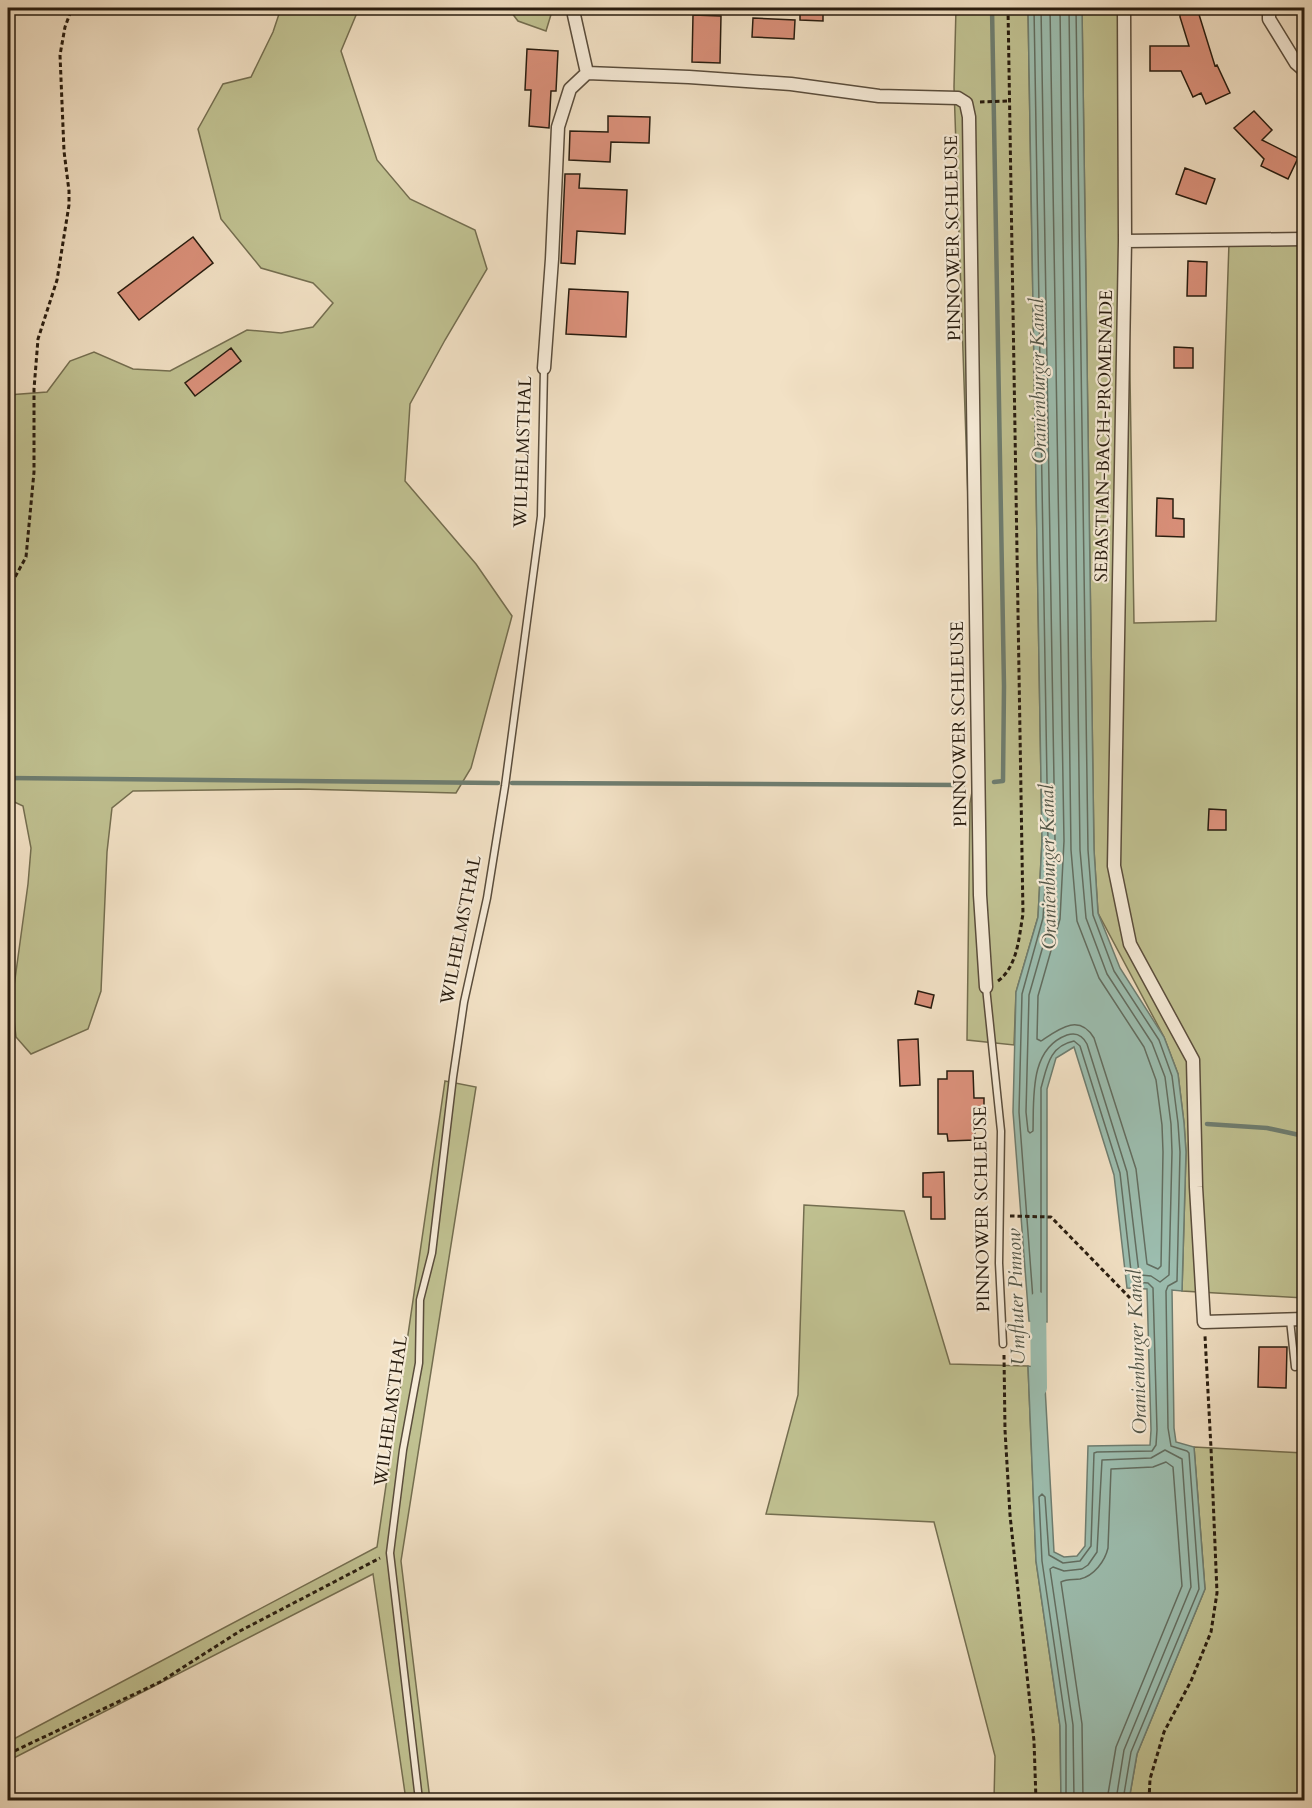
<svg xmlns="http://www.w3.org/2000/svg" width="1312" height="1808" viewBox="0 0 1312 1808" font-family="Cardo,serif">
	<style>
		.green { fill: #c0c191; stroke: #746e50; stroke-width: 1.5 }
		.water { fill: #9cbeb0; stroke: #6e7d70; stroke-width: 1.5 }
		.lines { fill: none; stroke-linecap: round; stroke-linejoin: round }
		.shore { stroke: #626d60; stroke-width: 1.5 }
		.stream { stroke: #6e7d70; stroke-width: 4.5 }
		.canal { stroke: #9cbeb0; stroke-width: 16 }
		.building { fill: #da907a; stroke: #281c0f; stroke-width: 1.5 }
		.lane-casing { stroke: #5a4d3c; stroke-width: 9 }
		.street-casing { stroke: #5a4d3c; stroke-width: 15 }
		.path { stroke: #281c0f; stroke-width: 3; stroke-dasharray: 4.5 3; stroke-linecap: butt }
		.lane { stroke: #f7ecd9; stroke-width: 6 }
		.street { stroke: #f7ecd9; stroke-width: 12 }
		.labels { text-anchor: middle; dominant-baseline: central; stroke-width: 4.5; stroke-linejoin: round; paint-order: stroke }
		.street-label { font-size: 18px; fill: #281c0f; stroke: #f7ecd9 }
		.water-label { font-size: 20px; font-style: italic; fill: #515547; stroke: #f7ecd9 }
	</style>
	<rect width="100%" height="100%" fill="#f2e1c5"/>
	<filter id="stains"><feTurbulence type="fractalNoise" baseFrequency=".00333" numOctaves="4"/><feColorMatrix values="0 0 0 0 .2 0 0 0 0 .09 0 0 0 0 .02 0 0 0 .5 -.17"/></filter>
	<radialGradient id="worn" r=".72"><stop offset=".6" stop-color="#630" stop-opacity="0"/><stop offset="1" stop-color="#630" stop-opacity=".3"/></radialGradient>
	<path class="green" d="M281 8H359L341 51 377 160 410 199 475 230 487 269 445 340 410 404 405 481 476 564 512 616 471 768 456 793 300 789 133 791 112 808 107 852 101 991 88 1029 31 1054 16 1037 12 1001 28 884 31 848 23 806 8 799V395L47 392 70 361 94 352 133 369 170 371 247 330 281 333 313 327 333 303 313 283 261 268 221 219 198 129 223 84 251 77 273 32Z
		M508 8H553L546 31 518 21Z
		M956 8H1028L1042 841 1038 917 1016 992 1014 1045 967 1040 970 803 977 764 954 87Z
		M1082 8H1124L1134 623 1216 621 1229 243 1304 242V1298L1182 1291 1186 1152 1184 1123 1178 1074 1164 1037 1098 913 1094 850Z
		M445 1081 476 1087 401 1561 430 1800H406L373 1574 8 1761V1742L377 1547Z
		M804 1205 904 1211 950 1364 1028 1366 1036 1561 1060 1726 1061 1800H994L995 1756 934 1522 766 1514 798 1395Z
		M1194 1447 1304 1453V1800H1129L1137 1754 1205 1589Z"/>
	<path class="water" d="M1028 8H1082L1094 850 1098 913 1120 968 1164 1037 1178 1074 1184 1123 1186 1152 1182 1291 1172 1290 1174 1428 1176 1442 1194 1447 1205 1589 1137 1754 1129 1800H1061L1060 1726 1036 1561 1028 1366 1044 1368 1054 1552 1064 1557 1077 1556 1085 1546 1088 1446 1150 1445 1151 1430 1147 1289 1127 1288 1114 1175 1074 1047 1056 1058 1047 1089V1322L1029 1321 1013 1112 1016 992 1038 917 1042 841Z"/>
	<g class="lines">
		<path class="shore" d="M1034 8 1048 841 1043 918 1022 994 1019 1112 1034 1313 1038 1316 1041 1313V1088C1047 1067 1049 1046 1074 1041L1080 1046 1120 1173 1132 1280 1134 1282 1148 1283 1153 1288 1157 1430 1156 1445 1152 1451 1097 1452 1094 1453 1091 1546 1080 1561 1063 1563 1049 1555 1045 1497 1042 1494 1039 1497 1042 1561 1066 1725V1800
			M1041 8 1055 841 1051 918 1029 995 1026 1112 1028 1131 1030 1133 1033 1131C1034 1098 1029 1049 1067 1035 1076 1032 1083 1036 1087 1044L1127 1172 1139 1273 1141 1275 1151 1276 1160 1282 1169 1275 1172 1152 1171 1124 1165 1077 1152 1043 1107 974 1086 918 1080 850 1069 8
			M1050 8 1064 841 1060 919 1038 996 1037 1039 1041 1041C1059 1029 1079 1013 1094 1038L1136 1169 1147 1264 1158 1269 1161 1266 1163 1152 1162 1125 1156 1080 1144 1047 1099 978 1077 921 1071 850 1060 8
			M1076 8 1088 850 1093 915 1114 971 1159 1040 1172 1076 1178 1123 1180 1152 1177 1281 1168 1286 1166 1291 1168 1428 1171 1446 1187 1451 1189 1453 1199 1589 1131 1752 1123 1800
			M1074 1800 1073 1725 1050 1569 1053 1567 1064 1571 1082 1569 1088 1565 1097 1552 1102 1460 1151 1458 1165 1450 1182 1459 1191 1587 1124 1750 1116 1800
			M1083 1800 1082 1724 1061 1582C1067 1579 1073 1580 1080 1579 1094 1576 1105 1561 1108 1548L1111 1469 1153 1467 1166 1462 1173 1467 1182 1586 1116 1747 1107 1800"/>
		<path class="stream" d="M992 8 1004 686 1003 781 994 782
			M8 778 498 783
			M512 783 963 785
			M1207 1124 1267 1128 1304 1136"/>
		<path class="canal" d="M1038 1300 1039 1388"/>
	</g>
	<path class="building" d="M800 8H823V21L800 20Z
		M1180 8H1197L1215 66 1217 65 1230 93 1206 104 1201 93 1193 97 1181 71H1150V46H1189L1180 17Z
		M693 15 721 16 720 63 692 62Z
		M753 18 795 20 794 39 752 37Z
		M527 49 558 51 556 91H551L549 128 529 126 531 90H525Z
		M1254 111 1272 130 1262 140 1298 158 1288 179 1261 166 1264 159 1234 128Z
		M608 116 650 117 649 143 611 142 610 162 569 160 570 131 608 132Z
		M1185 168 1215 179 1206 204 1176 194Z
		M565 174H580L579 188 627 190 625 234 577 231 575 264 561 263Z
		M193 237 213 263 139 320 118 293Z
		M1188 261 1207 262 1206 296H1187Z
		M569 289 628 292 626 337 566 334Z
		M1174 347 1193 348V368H1174Z
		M231 348 241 361 195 396 185 383Z
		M1157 498 1173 499V518L1184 519V537L1156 536Z
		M1209 809 1226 810V830H1208Z
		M918 991 934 995 931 1008 915 1004Z
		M918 1039 920 1085 900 1086 898 1040Z
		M947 1071H973L974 1098H984V1111H974L975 1140 948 1141 947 1134H938V1079H947Z
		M944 1172 945 1219H931V1197H923V1173Z
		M1259 1347H1287L1286 1388 1258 1387Z"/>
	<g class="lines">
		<defs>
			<path id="lane" d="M986 987 1001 1131 999 1263 1003 1344
				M1290 1320 1295 1367
				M419 1800 390 1553 403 1450 419 1363 420 1300 432 1253 453 1077 464 1002 487 898 505 786 541 516 544 368"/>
			<path id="street" d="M574 8V15L587 73
				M1124 8 1125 241 1114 866 1130 944 1193 1060 1196 1187 1204 1322 1304 1319
				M1269 8V19L1296 63 1304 70
				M1125 241 1304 239
				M544 368 552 259 558 127 570 89 587 73 689 77 791 84 879 96 958 98 966 103 969 117 980 895 986 987"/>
		</defs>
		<use href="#lane" class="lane-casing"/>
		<use href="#street" class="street-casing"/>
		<path class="path" d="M491 8 498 11
			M980 102 1008 101
			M8 590 26 557 34 472V389L38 339 57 280 69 205V191L64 151 60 55 65 27 72 8
			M998 981C1018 966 1019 936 1023 914L1008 8
			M1010 1216 1051 1217 1130 1298
			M1004 1355 1005 1430 1010 1515 1034 1741 1036 1800
			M8 1754 160 1682 240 1631 380 1558
			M1149 1800 1150 1779 1164 1732 1191 1681 1211 1632 1217 1593 1211 1448 1205 1336"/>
		<use href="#lane" class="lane"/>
		<use href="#street" class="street"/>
	</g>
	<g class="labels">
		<g class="street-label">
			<text transform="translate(953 238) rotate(-91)">PINNOWER SCHLEUSE</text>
			<text transform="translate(1104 436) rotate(-89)">SEBASTIAN-BACH-PROMENADE</text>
			<text transform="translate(523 452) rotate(-88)">WILHELMSTHAL</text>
			<text transform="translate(959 724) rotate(-91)">PINNOWER SCHLEUSE</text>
			<text transform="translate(461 930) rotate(-79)">WILHELMSTHAL</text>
			<text transform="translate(982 1209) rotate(-91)">PINNOWER SCHLEUSE</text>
			<text transform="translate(391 1411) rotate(-82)">WILHELMSTHAL</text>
		</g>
		<g class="water-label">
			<text transform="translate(1038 381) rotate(-91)">Oranienburger Kanal</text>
			<text transform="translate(1048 867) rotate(-91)">Oranienburger Kanal</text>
			<text transform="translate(1016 1297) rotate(-92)">Umfluter Pinnow</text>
			<text transform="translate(1137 1352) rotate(-92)">Oranienburger Kanal</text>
		</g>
	</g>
	<rect width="1312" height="1808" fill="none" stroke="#f2e1c5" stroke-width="30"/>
	<rect x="9" y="9" width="1294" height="1790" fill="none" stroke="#281c0f" stroke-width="3"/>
	<rect x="15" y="15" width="1282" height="1778" fill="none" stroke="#281c0f" stroke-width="1.5"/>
	<rect width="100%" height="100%" filter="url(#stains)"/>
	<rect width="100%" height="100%" fill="url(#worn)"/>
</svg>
